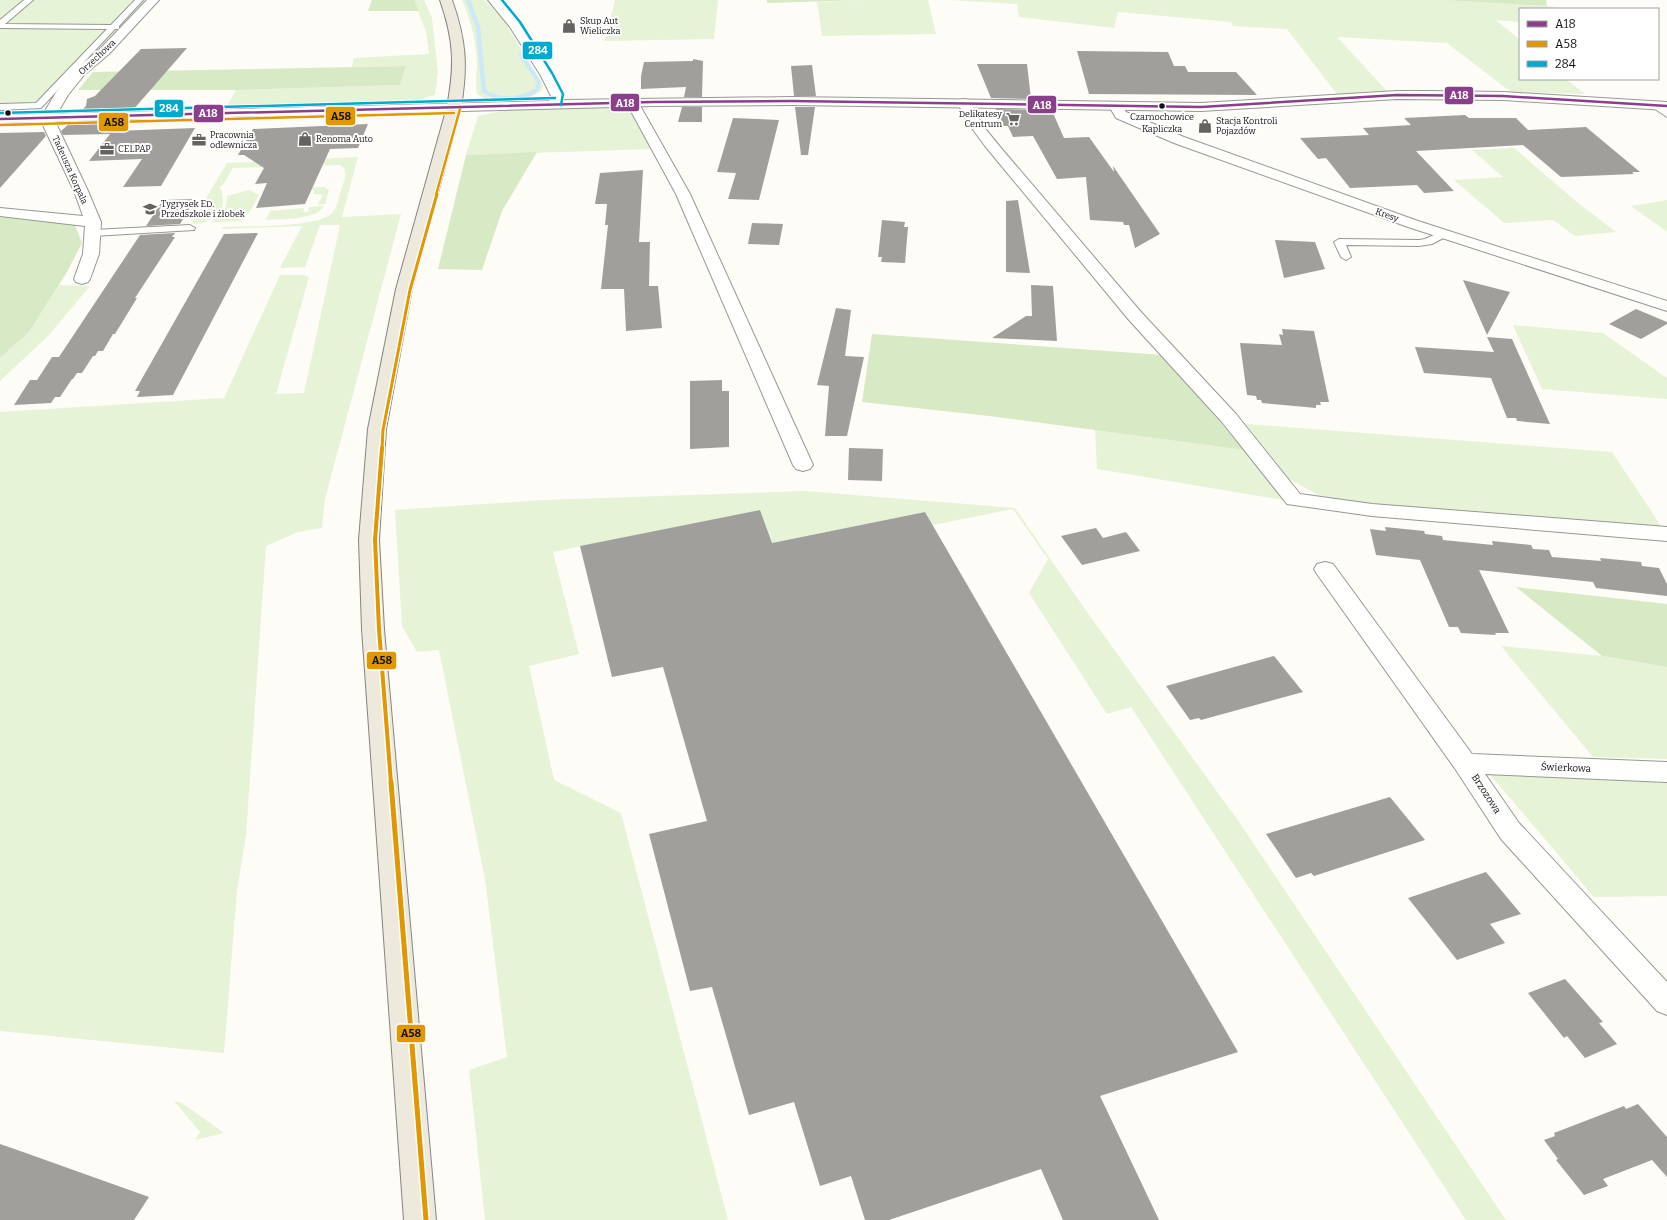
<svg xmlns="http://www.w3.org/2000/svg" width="1667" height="1220" viewBox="0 0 1667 1220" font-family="Bitter,serif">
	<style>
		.green { fill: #e7f3d7 }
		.forest { fill: #d8eac5 }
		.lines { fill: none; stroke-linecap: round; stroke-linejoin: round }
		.stream { stroke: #cde8f7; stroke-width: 4.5 }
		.building { fill: #a19f9c }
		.service-casing { stroke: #979795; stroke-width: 2 }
		.minor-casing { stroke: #979795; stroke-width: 2 }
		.tertiary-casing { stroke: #979795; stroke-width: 2 }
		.primary-casing { stroke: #858482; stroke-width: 2 }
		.service { fill: #fffffe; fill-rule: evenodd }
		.minor { fill: #fffffe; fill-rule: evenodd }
		.tertiary { fill: #fffffe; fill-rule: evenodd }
		.primary { fill: #ede9dc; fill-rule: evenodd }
		.bus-1-casing { stroke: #fff; stroke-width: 4 }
		.bus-2-far3-casing { stroke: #fff; stroke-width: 4 }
		.bus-2-far2-casing { stroke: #fff; stroke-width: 5.5 }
		.bus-2-far1-casing { stroke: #fff; stroke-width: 7 }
		.bus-2-casing { stroke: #fff; stroke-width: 8 }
		.bus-3-casing { stroke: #fff; stroke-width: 4 }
		.bus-1 { stroke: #893f8a; stroke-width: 2.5 }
		.bus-2-far3 { stroke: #e09702; stroke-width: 2.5 }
		.bus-2-far2 { stroke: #e09702; stroke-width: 3 }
		.bus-2-far1 { stroke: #e09702; stroke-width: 4 }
		.bus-2 { stroke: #e09702; stroke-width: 5 }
		.bus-3 { stroke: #00a9ce; stroke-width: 2.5 }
		.bus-dot { fill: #111; stroke: #fff; stroke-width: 1.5 }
		.labels { text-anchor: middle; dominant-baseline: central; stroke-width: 4; stroke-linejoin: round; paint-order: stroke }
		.far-poi-label { font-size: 9px; fill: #111; stroke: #fff; text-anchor: start }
		.far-street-label { font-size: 9px; fill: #111; stroke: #fff }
		.bus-label { font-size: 9px; fill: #111; stroke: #fff }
		.street-label { font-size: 10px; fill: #111; stroke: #fff }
		.line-badge { stroke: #fff; stroke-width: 1.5 }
		.badge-label { font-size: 11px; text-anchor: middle; font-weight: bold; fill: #fff }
		.pale-badge-label { font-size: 11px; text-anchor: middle; font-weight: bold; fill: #111 }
	</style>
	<rect width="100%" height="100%" fill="#fdfcf7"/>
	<path class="green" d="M0 0H146L39 109H0Z
		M414 0H424L432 18 438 72 435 95 414 101 227 106 236 90 400 85 406 66 352 67 354 58 429 54 426 32Z
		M462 0H485L503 19 543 86 542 90C527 102 493 106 477 94 475 84 477 74 477 64 476 41 471 20 462 0Z
		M615 0H718L714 39 605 41Z
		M863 0H928L936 34 822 36 817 2Z
		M949 0H1443L1547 6 1563 9H1520V22L1496 20 1520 40V79H1566L1585 94 1511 92 1447 43 1337 37 1388 92 1337 94 1287 29 1233 26 1231 22 1118 12 1114 28 1019 17 1017 4Z
		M629 106 654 149 466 155 478 116 510 109Z
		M1514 148 1578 203 1616 232 1575 236 1553 220 1504 223 1454 180 1503 177 1472 150Z
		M358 157 342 217 401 214 325 499 322 528 298 532 266 546 246 835 237 891 224 1053 0 1031V412L224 398 280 275H304L309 277 276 394 304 393 340 225H320L305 267 280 268 302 226 221 229 224 227C246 226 318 228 332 213 338 207 339 195 342 187 345 179 348 171 341 165L233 168 223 185 220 187C224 198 225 209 215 216 211 219 207 220 204 223L193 224 192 222 227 163Z
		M324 187 329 190 325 204 317 205 323 195 313 194 314 190 293 191 297 188Z
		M249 190 259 195 251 210 241 221 212 222C221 211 227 215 227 196Z
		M1667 200V232L1631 206Z
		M324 206C317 220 280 219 266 220L270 211 304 208 303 212H308L309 207Z
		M59 285 90 286 48 336 0 381V358L29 332Z
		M1513 325 1603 333 1667 378V399L1542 389Z
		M1246 424 1612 452 1663 529 1353 502 1318 495 1289 479Z
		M1095 430 1244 450 1283 500 1097 469Z
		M805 491 1015 508 1087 612 1239 822 1506 1220H1466L1131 707 1107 714 1029 593 1048 559 1013 509 933 525 925 512 772 543 760 510 553 552 579 654 529 666 554 780 621 813 728 1220H485L469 1070 507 1057 485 879 439 650 417 652 402 626 395 510 544 500Z
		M1501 646 1602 656 1667 667V759L1593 757Z
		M1488 772 1667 779V896L1594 897Z
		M174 1101 182 1103 224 1133 195 1140 200 1132Z"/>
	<path class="forest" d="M372 0H414L419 11H368Z
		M767 0H863L767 3Z
		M1443 0H1546L1547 6Z
		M406 66 400 85 236 90H78L93 72Z
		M537 152 502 211 482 270 438 269 466 155Z
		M4 215 75 225 82 243 67 272 29 332 0 358V218Z
		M872 334 1163 355 1244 450 989 416 862 402Z
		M1516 587 1667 604V667L1602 656Z"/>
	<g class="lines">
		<path class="stream" d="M468 0 478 27 484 91C500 102 521 100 537 90L539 82 521 55"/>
	</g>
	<path class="building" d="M187 48 133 110 81 111 86 106 87 99 95 96 141 49Z
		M1077 51 1168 52 1174 66H1185L1188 72H1236L1257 95 1089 94Z
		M693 59 703 61 702 97H684L686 87 641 89V76L644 62 693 61Z
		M977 64H1027L1031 99 991 98Z
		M812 65 816 96H794L791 66Z
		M682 107H702V122H678Z
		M795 107H815L808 155H801Z
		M996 109 1032 110 1033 114 1053 113 1064 138 1089 137 1114 172 1113 166 1160 234 1135 248 1129 225H1124L1123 222 1090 220 1086 177 1057 179 1033 136 1013 137 1008 126H1003Z
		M1465 115 1469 118H1516L1528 130 1586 127 1640 172H1632L1634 174 1561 177 1523 145 1416 151 1454 191 1424 193 1417 185 1350 188 1326 158 1318 159 1300 138 1369 135 1363 128 1411 125 1404 118Z
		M733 118 779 120 759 200 728 199 736 173 717 172Z
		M123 121 115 131 195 128 161 186 123 187 142 159 89 161 110 134 63 135 61 131 70 123Z
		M368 124 358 148 330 149 305 204 256 208 267 183 255 184 264 168 244 155H238L253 129Z
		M44 132 46 136 0 188V133Z
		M643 170 639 242H650L649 286H658L662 328 626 331 624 289H601L608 225H605L607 204H595L600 173Z
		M195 199 180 224 146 226 163 200Z
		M1018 200 1030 273 1006 272V201Z
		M882 220 905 222 904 227H908L905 263 881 262 882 257H878Z
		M752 223 783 224 779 245 748 244Z
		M175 233 172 237H175L135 298H137L115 334H113L103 351H98L95 356H93L82 373H77L73 379H72L60 397H55L51 403 14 405 30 380H37L52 357H59L140 235Z
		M258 233 173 395 137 397 140 391H135L224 234Z
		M1275 240 1315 242 1325 269 1284 278Z
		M1463 280 1510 292 1487 335Z
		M1031 285 1053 286 1057 341 992 338 1026 316H1032Z
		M836 308 851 310 845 356 864 357 847 436H825L829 386 817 385Z
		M1636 309 1667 322V324L1641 339 1609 324Z
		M1282 329 1314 331 1329 402H1320L1321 405H1316V408L1262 403 1261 400H1257L1256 396 1247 395 1240 343 1282 345 1279 334 1283 335Z
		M1487 337 1512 339 1550 424 1517 421 1516 418H1507L1491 378 1424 373 1415 347 1494 352Z
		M722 380V391H729V447L690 449V381Z
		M849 448 883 449 882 481 848 480Z
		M760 510 772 543 925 512 1238 1052 1100 1096 1159 1220H1063L1041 1169 889 1220H865L851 1176 820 1186 794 1102 749 1115 712 987 690 991 649 834 707 821 663 667 612 677 580 546Z
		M1385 527 1424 531 1425 534 1442 536 1443 540 1493 545 1492 541 1531 545 1533 549 1549 550 1552 557 1601 561 1600 558 1641 562 1642 566 1659 568 1667 584V596L1596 588 1593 582 1479 570 1509 633H1495L1496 635 1461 633 1458 627H1449L1420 560 1376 555 1370 529 1386 531Z
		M1096 528 1103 538 1126 532 1140 551 1082 565 1061 536Z
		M1274 656 1303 692 1201 720 1199 718 1190 720 1166 686Z
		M1390 797 1425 840 1314 876 1311 873 1296 878 1266 834Z
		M1486 872 1521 914 1490 924 1505 943 1457 960 1408 898Z
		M1565 979 1603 1022 1599 1023 1617 1044 1585 1058 1567 1036 1564 1038 1528 993Z
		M1638 1104 1667 1137V1177L1652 1160 1603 1179 1608 1186 1584 1195 1556 1160 1558 1159 1544 1140 1555 1136 1554 1133 1624 1106 1626 1109Z
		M0 1144 23 1152 149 1197 134 1220H0Z"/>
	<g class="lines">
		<defs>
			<path id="service" d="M24 0H33L5 24 111 25 135 0H143L119 26V29H115L41 108 0 110V104L36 103 107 29 0 28V20Z
				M1655 102 1667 110V117L1652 107 1651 105Z
				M190 225 195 228 194 230 93 236 88 233 93 230Z
				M1443 231 1448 234 1447 236 1432 244 1419 246 1346 245 1351 257 1346 260 1341 257 1334 242 1339 239 1419 240 1425 239Z"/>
			<path id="minor" d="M147 0H159L109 54 84 75 68 95 54 119 88 191 101 222 99 254 90 279 88 282 82 284 76 282 74 279 83 254 85 226 0 216V208L83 216 74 191 40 119 57 91 76 69 101 48Z
				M632 98 637 99 638 102 690 194 813 465 810 469 803 471 796 469 793 465 676 194 626 102 627 99Z
				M964 99 969 100 983 126 1001 148 1141 312 1236 414 1300 494 1372 504 1667 527V541L1372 516 1287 504 1222 422 1129 320 985 146 966 120 958 103 959 100Z
				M1116 102 1121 103 1126 112 1184 137 1418 221 1667 301V311L1408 227 1174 143 1116 118 1109 106 1111 103Z
				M1325 562 1333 564 1472 754 1667 762V782L1485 774 1519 823 1667 982V1015L1657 1011 1501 839 1456 770 1317 574 1314 569 1317 564Z"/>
			<path id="tertiary" d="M488 0H500C525 29 546 62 563 96L562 100 792 97 1201 103 1397 91H1431L1503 92 1667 102V110L1503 100 1397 99 1201 111 792 105 652 106 0 123V115L549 101 551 96 541 76 510 27Z"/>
			<path id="primary" d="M440 0H452C466 40 468 65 461 107L412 289 386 429 379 540 384 629 436 1220H404L362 629 359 540 368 429 396 289 447 107C455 65 454 40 440 0Z"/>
		</defs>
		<use href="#service" class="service-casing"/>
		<use href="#minor" class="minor-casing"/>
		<use href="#tertiary" class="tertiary-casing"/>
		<use href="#primary" class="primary-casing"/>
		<use href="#service" class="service"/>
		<use href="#minor" class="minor"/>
		<use href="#tertiary" class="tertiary"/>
		<use href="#primary" class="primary"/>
		<defs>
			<path id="bus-1" d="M0 119 652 102 792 101 1201 107 1397 95 1503 96 1667 106"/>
			<path id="bus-2-far3" d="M0 125 454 113
				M436 195 460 109"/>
			<path id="bus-2-far2" d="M382 449 383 430 410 290 437 194"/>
			<path id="bus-2-far1" d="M382 448 375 540 379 629 391 783"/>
			<path id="bus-2" d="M391 782 426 1220"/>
			<path id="bus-3" d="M502 0 520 22 552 73 563 94 561 105
				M0 113 555 98"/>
		</defs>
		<use href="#bus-1" class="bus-1-casing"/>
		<use href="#bus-2-far3" class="bus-2-far3-casing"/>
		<use href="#bus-2-far2" class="bus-2-far2-casing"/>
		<use href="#bus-2-far1" class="bus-2-far1-casing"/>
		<use href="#bus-2" class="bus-2-casing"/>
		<use href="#bus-3" class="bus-3-casing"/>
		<use href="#bus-1" class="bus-1"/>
		<use href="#bus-2-far3" class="bus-2-far3"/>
		<use href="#bus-2-far2" class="bus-2-far2"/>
		<use href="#bus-2-far1" class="bus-2-far1"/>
		<use href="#bus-2" class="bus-2"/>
		<use href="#bus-3" class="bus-3"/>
	</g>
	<defs>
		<symbol id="shop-bare" viewBox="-9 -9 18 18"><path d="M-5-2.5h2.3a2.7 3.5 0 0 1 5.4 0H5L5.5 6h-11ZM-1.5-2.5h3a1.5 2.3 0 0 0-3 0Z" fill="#646362" stroke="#fff" stroke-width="2.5" paint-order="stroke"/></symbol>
		<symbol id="supermarket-bare" viewBox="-9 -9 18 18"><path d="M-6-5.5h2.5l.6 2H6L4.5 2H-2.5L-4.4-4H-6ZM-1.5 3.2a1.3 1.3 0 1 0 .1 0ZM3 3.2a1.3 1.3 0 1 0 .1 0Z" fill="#646362" stroke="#fff" stroke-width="2.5" paint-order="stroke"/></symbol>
		<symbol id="office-bare" viewBox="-9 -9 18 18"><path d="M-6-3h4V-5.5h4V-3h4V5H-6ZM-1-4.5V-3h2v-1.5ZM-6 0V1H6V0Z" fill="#646362" stroke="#fff" stroke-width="2.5" paint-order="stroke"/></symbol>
		<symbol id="school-bare" viewBox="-9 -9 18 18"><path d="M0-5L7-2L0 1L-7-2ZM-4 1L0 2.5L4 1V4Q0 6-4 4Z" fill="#646362" stroke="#fff" stroke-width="2.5" paint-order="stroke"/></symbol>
	</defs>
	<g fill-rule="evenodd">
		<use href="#shop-bare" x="559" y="16" width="20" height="20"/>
		<use href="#supermarket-bare" x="1003" y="109" width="20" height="20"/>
		<use href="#shop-bare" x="1195" y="116" width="20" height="20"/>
		<use href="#shop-bare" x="295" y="129" width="20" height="20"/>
		<use href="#office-bare" x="189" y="130" width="20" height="20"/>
		<use href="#office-bare" x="97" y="139" width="20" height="20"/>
		<use href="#school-bare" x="140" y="199" width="20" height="20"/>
	</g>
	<g class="bus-dot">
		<circle cx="1162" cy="106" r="3.5"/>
		<circle cx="8" cy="113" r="3.5"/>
	</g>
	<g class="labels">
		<g class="far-poi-label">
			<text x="580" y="21">Skup Aut<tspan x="580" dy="10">Wieliczka</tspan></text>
			<text x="1002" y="114" text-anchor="end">Delikatesy<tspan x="1002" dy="10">Centrum</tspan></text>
			<text x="1216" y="121">Stacja Kontroli<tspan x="1216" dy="10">Pojazdów</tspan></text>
			<text x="210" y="135">Pracownia<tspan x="210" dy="10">odlewnicza</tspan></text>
			<text x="316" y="139">Renoma Auto</text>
			<text x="118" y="149">CELPAP</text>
			<text x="161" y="204">Tygrysek ED.<tspan x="161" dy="10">Przedszkole i żłobek</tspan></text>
		</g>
		<g class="far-street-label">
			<text transform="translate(97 57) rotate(-43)">Orzechowa</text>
			<text transform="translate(70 170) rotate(66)">Tadeusza Korpala</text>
			<text transform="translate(1387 215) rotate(20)">Kresy</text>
		</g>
		<g class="bus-label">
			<text x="1162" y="117">Czarnochowice<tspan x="1162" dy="12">Kapliczka</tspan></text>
		</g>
		<g class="street-label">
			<text transform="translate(1566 768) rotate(2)">Świerkowa</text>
			<text transform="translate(1486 794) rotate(57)">Brzozowa</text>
		</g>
	</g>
	<g class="line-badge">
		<rect x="522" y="41" width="31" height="19" rx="4" fill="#00a9ce"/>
		<rect x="1444" y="86" width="30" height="19" rx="4" fill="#893f8a"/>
		<rect x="610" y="93" width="30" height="19" rx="4" fill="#893f8a"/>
		<rect x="1027" y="95" width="30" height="19" rx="4" fill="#893f8a"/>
		<rect x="154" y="99" width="30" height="19" rx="4" fill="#00a9ce"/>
		<rect x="193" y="104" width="31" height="19" rx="4" fill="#893f8a"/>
		<rect x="325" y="106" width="31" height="20" rx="4" fill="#e09702"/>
		<rect x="98" y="112" width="31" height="20" rx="4" fill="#e09702"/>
		<rect x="366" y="651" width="31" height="19" rx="4" fill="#e09702"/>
		<rect x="396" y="1024" width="30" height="19" rx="4" fill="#e09702"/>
	</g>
	<g class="badge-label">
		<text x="538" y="54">284</text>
		<text x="1459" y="99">A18</text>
		<text x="625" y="107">A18</text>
		<text x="1042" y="109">A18</text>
		<text x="169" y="112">284</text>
		<text x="208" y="117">A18</text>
	</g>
	<g class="pale-badge-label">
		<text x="341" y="120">A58</text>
		<text x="114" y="126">A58</text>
		<text x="382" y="664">A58</text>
		<text x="411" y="1037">A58</text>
	</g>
	<rect x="1519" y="8" width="140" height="72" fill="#ffffff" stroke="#a0a0a0"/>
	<rect x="1527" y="21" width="20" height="6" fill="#893f8a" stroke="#a0a0a0"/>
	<text x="1555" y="28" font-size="12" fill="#111111">A18</text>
	<rect x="1527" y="41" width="20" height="6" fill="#e09702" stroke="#a0a0a0"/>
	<text x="1555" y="48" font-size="12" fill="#111111">A58</text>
	<rect x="1527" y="61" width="20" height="6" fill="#00a9ce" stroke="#a0a0a0"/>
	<text x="1555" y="68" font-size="12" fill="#111111">284</text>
</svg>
